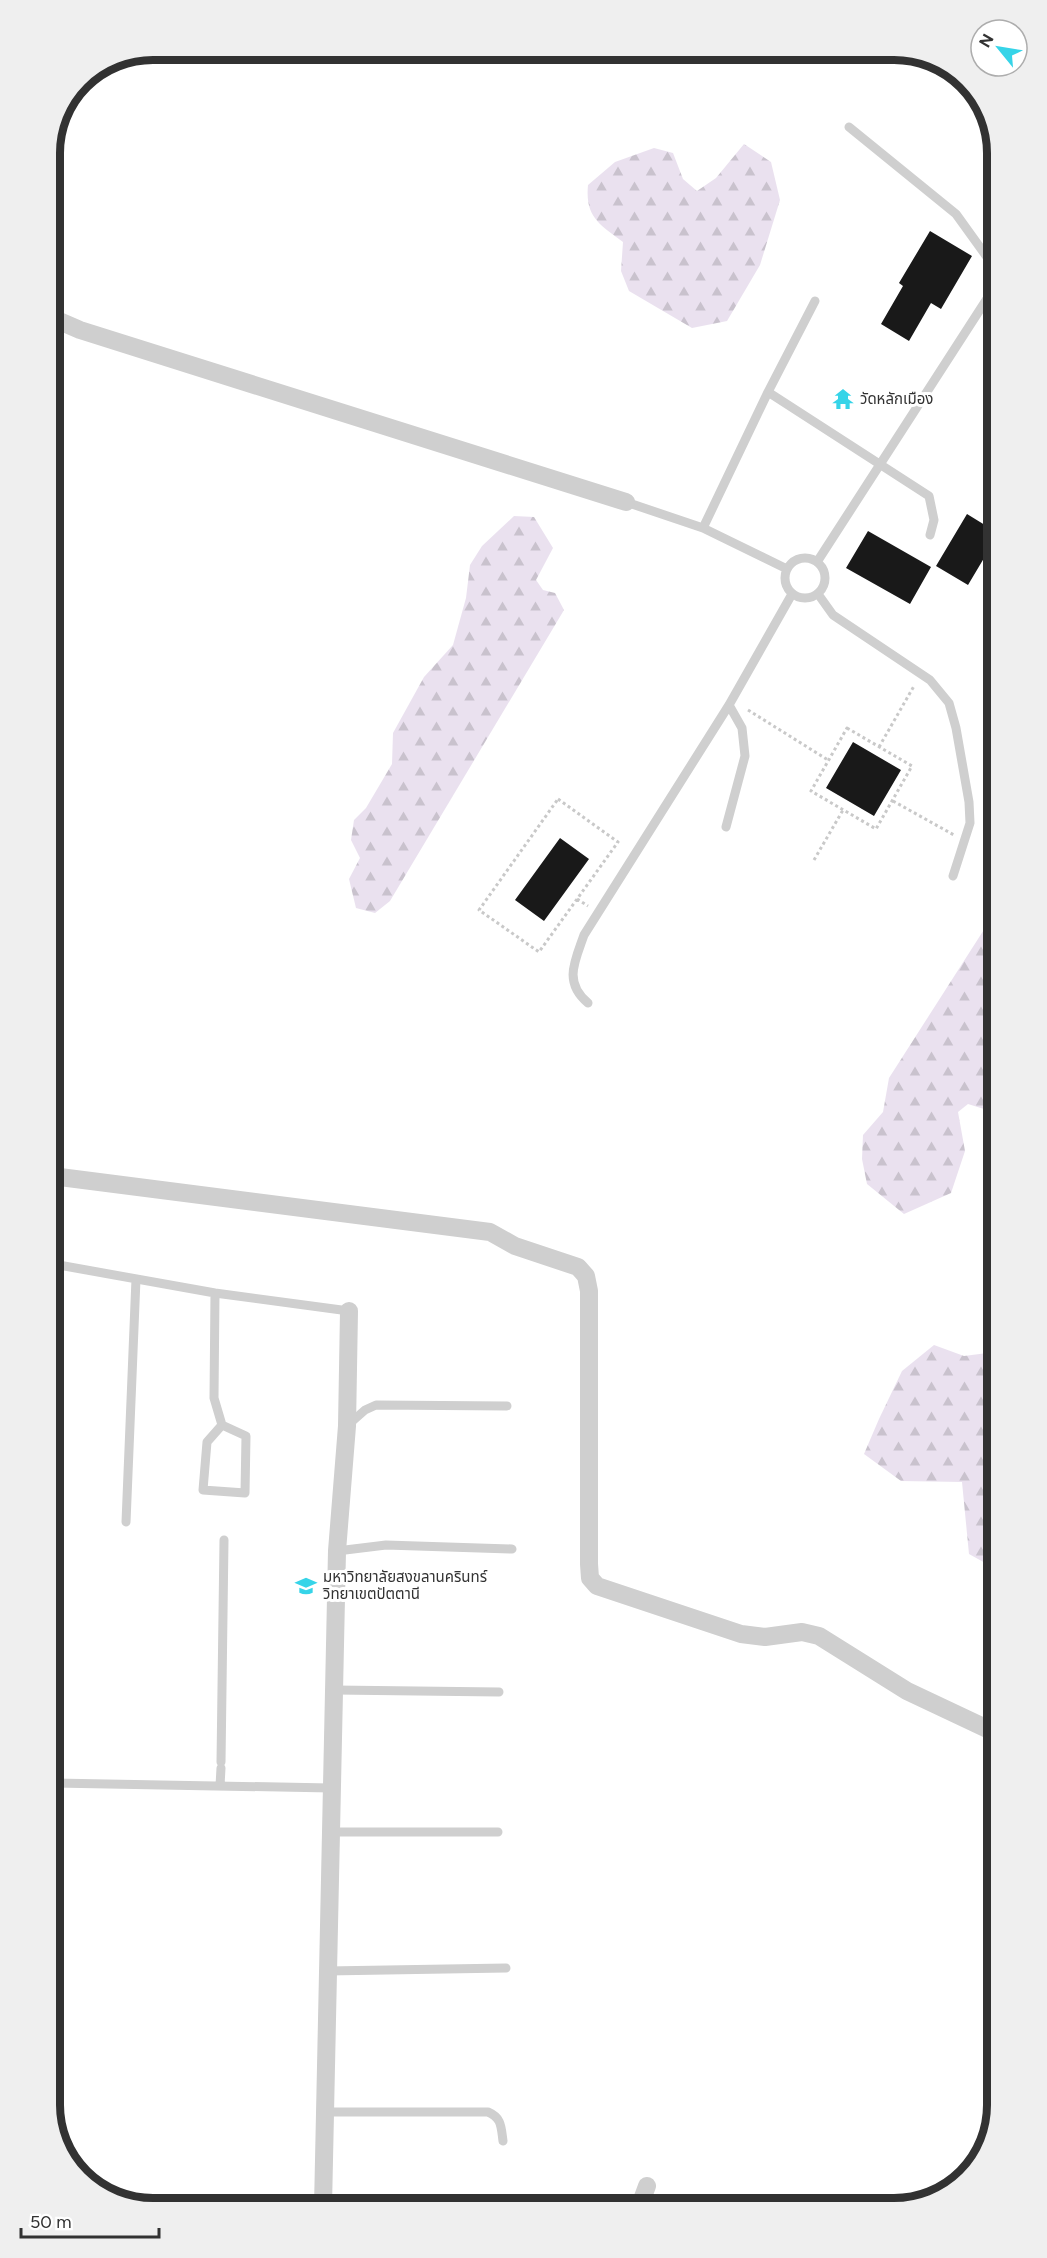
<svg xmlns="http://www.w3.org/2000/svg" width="1047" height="2258" viewBox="0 0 1047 2258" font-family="Figtree,'Noto Sans Thai',sans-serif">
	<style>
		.forest { fill: url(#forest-firs) }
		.building { fill: #191919 }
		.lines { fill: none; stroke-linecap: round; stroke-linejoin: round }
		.path { stroke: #c9c9c9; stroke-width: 3; stroke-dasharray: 3 3; stroke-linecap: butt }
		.service { stroke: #cfcfcf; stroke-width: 9 }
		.minor { stroke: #cfcfcf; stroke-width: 18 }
		.labels { text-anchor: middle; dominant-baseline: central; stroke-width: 6; stroke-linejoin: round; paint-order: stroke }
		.poi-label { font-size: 15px; fill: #323232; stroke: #fff; text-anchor: start }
		.rim { fill: none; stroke: #323232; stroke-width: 8 }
	</style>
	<defs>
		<pattern id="forest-firs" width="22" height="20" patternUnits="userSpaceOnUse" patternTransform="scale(1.5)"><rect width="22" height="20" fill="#eae1ef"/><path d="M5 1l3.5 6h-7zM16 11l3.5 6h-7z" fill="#c9c2cd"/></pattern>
	</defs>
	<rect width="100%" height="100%" fill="#fff"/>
	<path class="forest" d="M845 50H888L876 63 859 58Z
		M744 144 771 162 780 200 760 265 727 321 692 328 629 291 621 271 623 242C599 224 585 217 588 185L615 162 654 148 673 153 683 179 697 191 716 178Z
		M514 516 534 517 553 548 536 580 543 590 555 593 564 610 390 901 375 913 356 908 349 879 360 858 351 840 354 820 366 808 392 764 393 733 424 677 453 645 466 598 470 565 482 546Z
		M994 914 995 1131 984 1109 968 1104 958 1112 965 1151 951 1193 904 1214 867 1184 862 1159 863 1135 883 1112 889 1078Z
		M934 1345 964 1356 995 1352 996 1569 969 1554 962 1482 901 1481 864 1454 879 1419 902 1371Z"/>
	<path class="building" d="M930 231 972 256 941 309 931 303 909 341 881 324 903 286 899 283Z
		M967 514 993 530V543L968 585 936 566Z
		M868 531 931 567 910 604 846 568Z
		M853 742 901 770 874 816 826 788Z
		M560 838 589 859 544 921 515 900Z"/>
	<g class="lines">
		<path class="path" d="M748 710 828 760
			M847 728 912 766 876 829 811 791Z
			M879 747 914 686
			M558 799 618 842 539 952 479 910Z
			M893 801 954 835
			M814 860 843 810
			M577 899 588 906"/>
		<path class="service" d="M849 127 956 214 992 264
			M768 392 929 496 934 520 930 535
			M626 502 703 528 787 569
			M703 528 768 392 815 301
			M785 578a20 20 0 1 1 40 0a20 20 0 1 1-40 0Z
			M817 562 992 291
			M818 594 833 615 930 680 949 703 956 728 969 802 970 823 953 876
			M726 827 745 756 742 728 729 705
			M588 1003C563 982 575 961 584 935L729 705 792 594
			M53 1264 215 1293 349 1311
			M215 1293 214 1398 222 1425 246 1436 245 1493 203 1490 207 1442 222 1425
			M348 1425 365 1410 376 1405 507 1406
			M126 1522 136 1279
			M337 1551 386 1545 512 1549
			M335 1690 499 1692
			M221 1762 224 1540
			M54 1783 331 1788
			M220 1786 221 1768
			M330 1832H498
			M327 1971 506 1968
			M324 2112H488C502 2118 501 2127 503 2141"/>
		<path class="minor" d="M50 317 80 330 626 502
			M52 1176 490 1232 515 1246 578 1267 586 1276 589 1291V1564L590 1578 597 1586 741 1634 765 1637 802 1632 819 1636 907 1691 996 1733
			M640 2205 647 2186
			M323 2207 337 1551 347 1426 349 1311"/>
	</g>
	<defs>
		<symbol id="temple-bare" viewBox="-9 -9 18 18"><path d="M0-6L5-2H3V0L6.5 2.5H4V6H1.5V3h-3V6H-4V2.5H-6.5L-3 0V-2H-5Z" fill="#36d4e8" stroke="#fff" stroke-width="2.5" paint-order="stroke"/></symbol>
		<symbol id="university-bare" viewBox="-9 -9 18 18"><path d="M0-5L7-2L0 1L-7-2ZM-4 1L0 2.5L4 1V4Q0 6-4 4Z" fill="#36d4e8" stroke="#fff" stroke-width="2.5" paint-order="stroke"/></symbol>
	</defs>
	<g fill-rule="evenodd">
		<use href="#temple-bare" x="828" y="384" width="30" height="30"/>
		<use href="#university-bare" x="291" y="1571" width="30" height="30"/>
	</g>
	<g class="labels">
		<g class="poi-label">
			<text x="860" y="399">วัดหลักเมือง</text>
			<text x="323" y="1577">มหาวิทยาลัยสงขลานครินทร์<tspan x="323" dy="17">วิทยาเขตปัตตานี</tspan></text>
		</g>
	</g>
	<path d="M0 0H1047V2258H0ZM153 60H894A93 93 0 0 1 987 153V2105A93 93 0 0 1 894 2198H153A93 93 0 0 1 60 2105V153A93 93 0 0 1 153 60Z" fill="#efefef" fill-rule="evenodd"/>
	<path class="rim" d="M153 60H894A93 93 0 0 1 987 153V2105A93 93 0 0 1 894 2198H153A93 93 0 0 1 60 2105V153A93 93 0 0 1 153 60Z"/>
	<g transform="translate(999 48) rotate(300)"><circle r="28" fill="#ffffff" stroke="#adadad" stroke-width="1.5"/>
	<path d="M0-4.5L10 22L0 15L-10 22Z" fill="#36d4e8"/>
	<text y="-9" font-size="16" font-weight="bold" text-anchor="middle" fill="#323232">N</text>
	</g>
	<path d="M21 2228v9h138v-9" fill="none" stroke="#323232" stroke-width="3"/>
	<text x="30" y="2228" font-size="18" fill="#323232" stroke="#ffffff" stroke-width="4.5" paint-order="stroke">50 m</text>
</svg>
